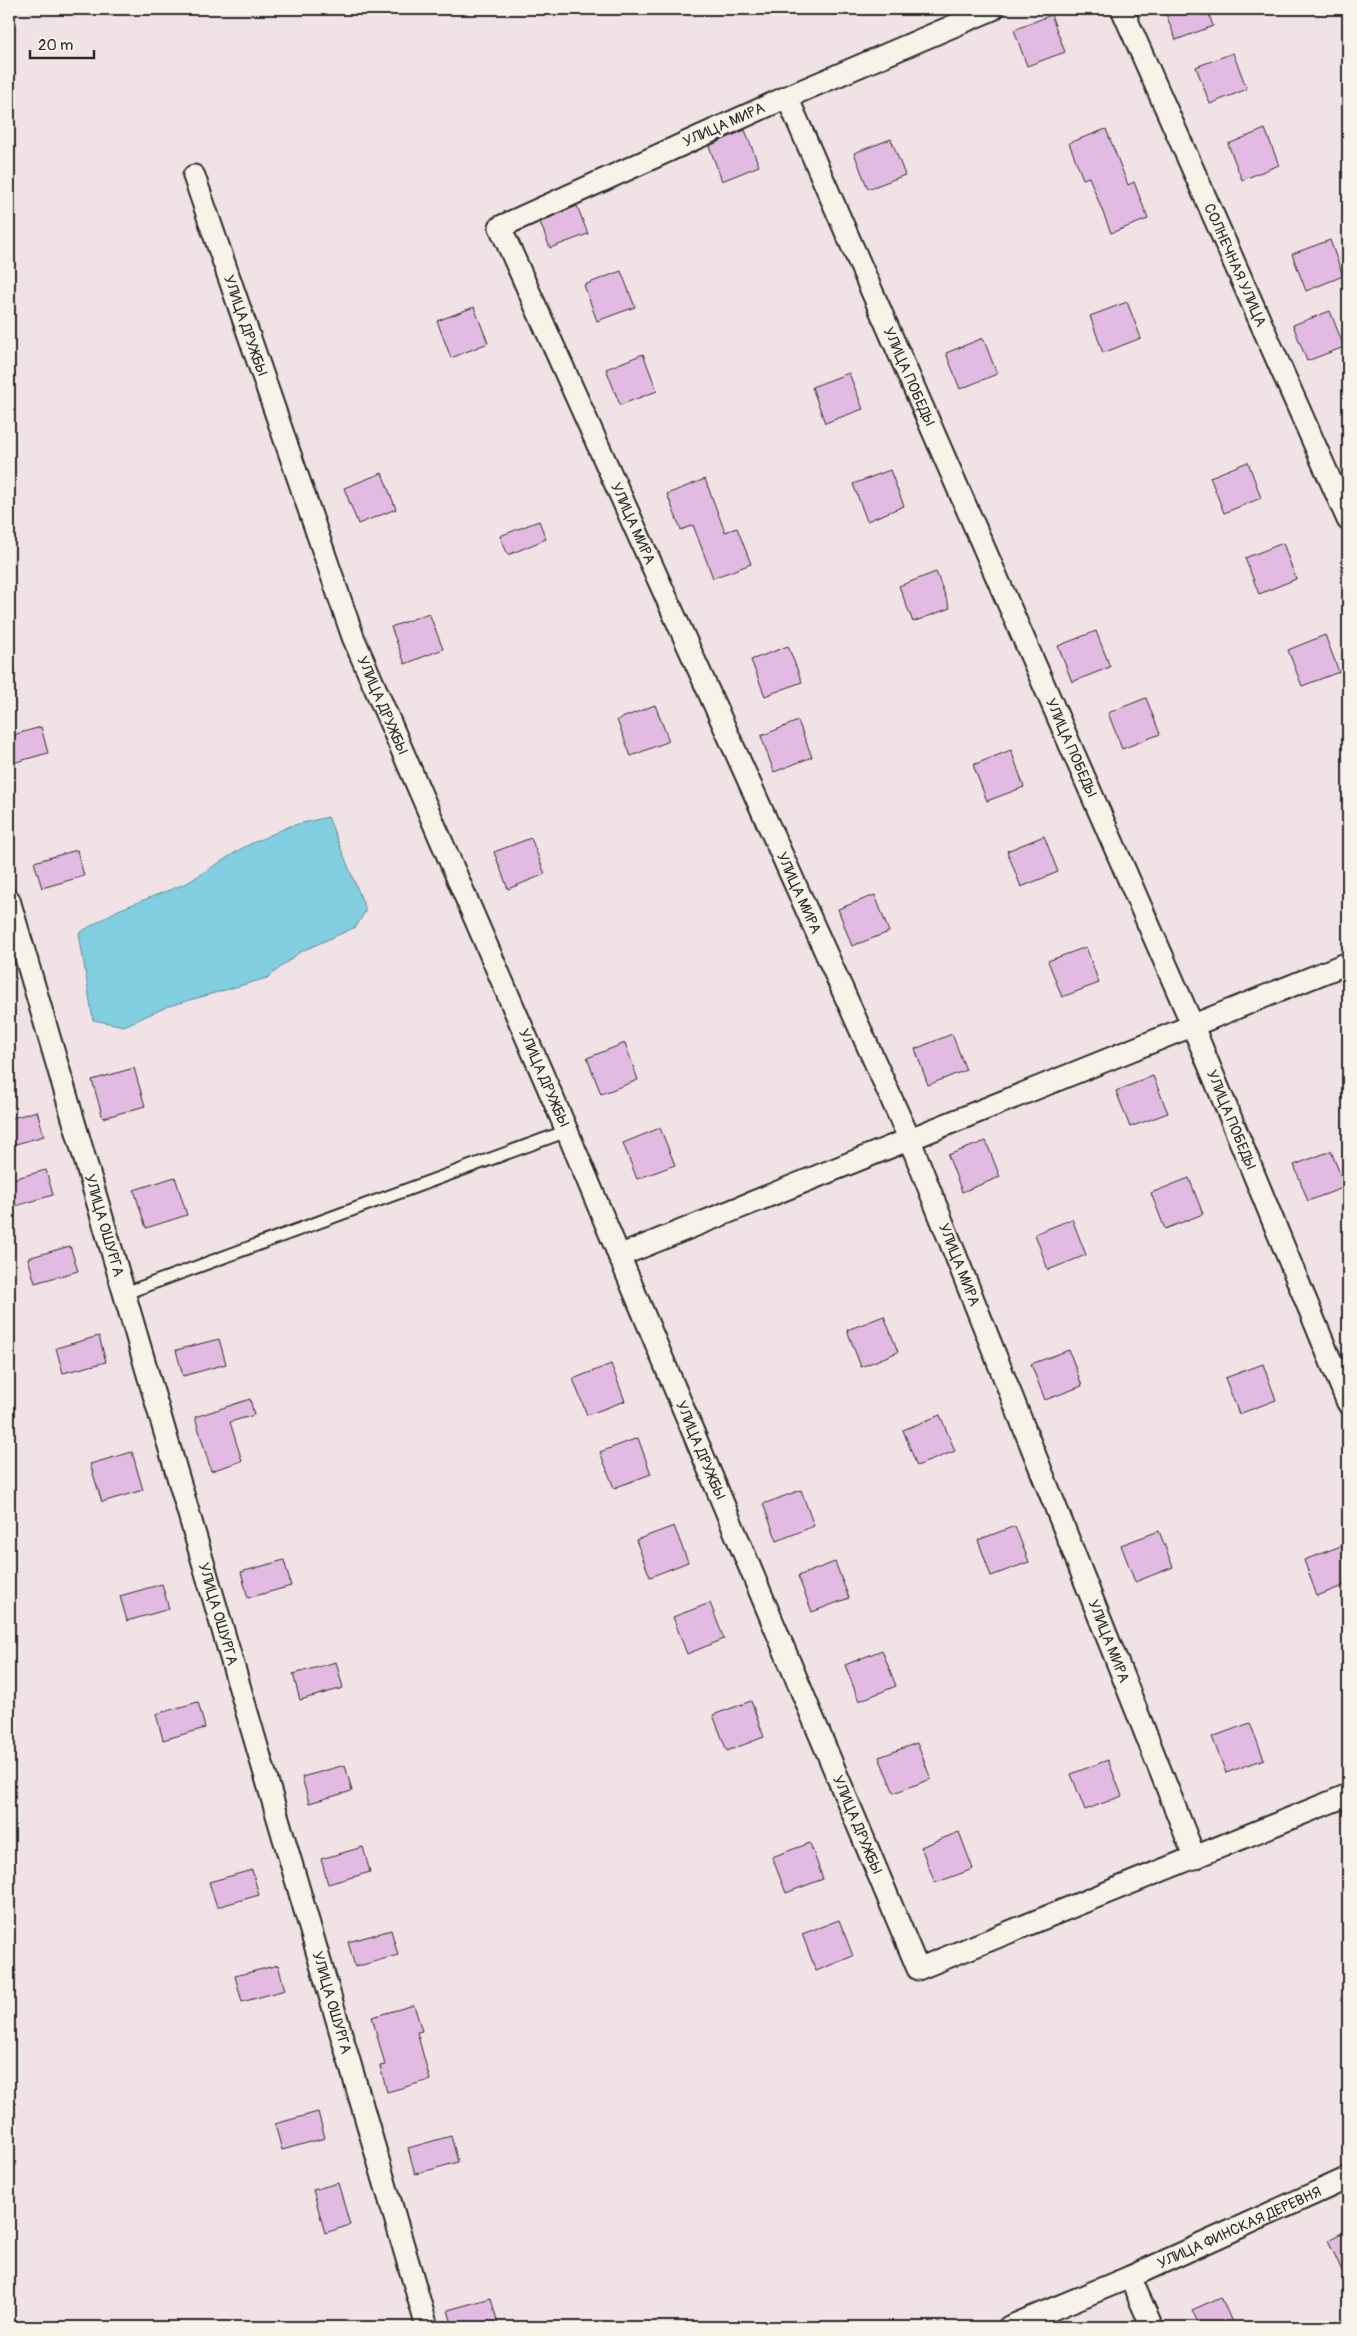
<svg xmlns="http://www.w3.org/2000/svg" width="1357" height="2336" viewBox="0 0 1357 2336" font-family="Pangolin,sans-serif">
	<style>
		.water { fill: #82cfe2; stroke: #5f8d99 }
		.building { fill: #e3bbe2; stroke: #2b2b2b }
		.lines { fill: none; stroke-linecap: round; stroke-linejoin: round }
		.service-casing { stroke: #2b2b2b; stroke-width: 15 }
		.minor-casing { stroke: #2b2b2b; stroke-width: 25 }
		.service { stroke: #f7f3e8; stroke-width: 11 }
		.minor { stroke: #f7f3e8; stroke-width: 21 }
		.labels { text-anchor: middle; dominant-baseline: central; stroke-width: 5; stroke-linejoin: round; paint-order: stroke }
		.street-label { font-size: 15px; fill: #2b2b2b; stroke: #f7f3e8 }
	</style>
	<rect width="100%" height="100%" fill="#f1e2e6"/>
	<filter id="ink" filterUnits="userSpaceOnUse"><feTurbulence type="fractalNoise" baseFrequency=".02" numOctaves="2"/><feDisplacementMap in="SourceGraphic" scale="10" xChannelSelector="R" yChannelSelector="G"/><feConvolveMatrix kernelMatrix="1 2 1 2 8 2 1 2 1" color-interpolation-filters="sRGB"/></filter>
	<g filter="url(#ink)">
		<path class="water" d="M328 817 366 910 356 927 300 952 267 978 169 1006 124 1026 93 1020 79 933 118 910 187 883 244 847 290 826Z"/>
		<path class="building" d="M1164 9H1207L1213 26 1176 40Z
			M1051 15 1065 52 1027 66 1014 30Z
			M1233 53 1247 89 1210 104 1196 67Z
			M1106 129 1128 185 1134 182 1148 219 1111 233 1089 177 1083 179 1069 143Z
			M1265 129 1279 165 1242 180 1228 144Z
			M745 130 759 166 722 181 709 146Z
			M891 139 905 175 868 189 854 153Z
			M577 206 588 234 550 248 540 222Z
			M1330 240 1343 276 1306 291 1292 254Z
			M621 271 635 307 597 321 584 285Z
			M1127 302 1141 338 1103 353 1090 316Z
			M474 307 488 343 451 358 437 321Z
			M1330 311 1344 347 1307 361 1293 325Z
			M983 338 997 374 960 389 946 353Z
			M643 354 657 391 620 405 606 369Z
			M849 373 863 409 825 423 812 387Z
			M1248 462 1261 498 1224 513 1210 477Z
			M890 470 904 506 867 521 853 484Z
			M382 473 396 509 358 524 344 488Z
			M705 479 725 532 737 528 751 564 713 578 693 525 681 530 667 494Z
			M539 521 546 539 508 555 500 536Z
			M1283 543 1296 579 1259 594 1245 558Z
			M936 572 950 608 913 622 899 586Z
			M429 613 443 649 405 664 391 627Z
			M1096 631 1110 667 1072 682 1058 646Z
			M1325 635 1339 672 1302 686 1288 650Z
			M788 646 802 682 765 696 751 660Z
			M1146 698 1160 734 1122 749 1108 713Z
			M655 705 669 741 631 756 617 720Z
			M798 721 812 757 774 772 761 736Z
			M41 727 48 753 9 764V736Z
			M1011 750 1024 787 987 801 973 765Z
			M1044 836 1058 872 1021 887 1007 851Z
			M531 838 545 874 508 889 494 852Z
			M77 850 84 876 42 888 34 862Z
			M875 895 889 932 852 946 838 909Z
			M1086 947 1099 983 1062 997 1048 961Z
			M952 1034 966 1070 928 1085 915 1049Z
			M625 1043 638 1080 601 1094 587 1058Z
			M134 1068 145 1106 103 1118 92 1080Z
			M1153 1076 1168 1113 1130 1127 1116 1091Z
			M37 1111 44 1136 9 1146V1119Z
			M660 1128 675 1165 637 1179 623 1143Z
			M986 1141 1000 1177 962 1192 948 1155Z
			M1331 1151 1345 1187 1308 1201 1294 1165Z
			M46 1170 53 1195 9 1208V1180Z
			M175 1177 187 1215 146 1228 134 1190Z
			M1189 1178 1203 1214 1165 1229 1151 1193Z
			M1072 1219 1086 1255 1048 1270 1035 1234Z
			M70 1246 78 1271 35 1283 28 1258Z
			M884 1316 898 1352 861 1367 847 1330Z
			M99 1336 106 1362 63 1373 56 1348Z
			M219 1339 226 1364 183 1376 176 1350Z
			M1069 1350 1082 1386 1045 1400 1031 1364Z
			M611 1364 625 1401 587 1415 573 1379Z
			M1263 1364 1276 1400 1239 1414 1225 1378Z
			M250 1399 254 1415 230 1422 242 1461 211 1471 195 1417Z
			M940 1415 955 1451 917 1466 903 1430Z
			M638 1438 651 1474 614 1488 600 1452Z
			M132 1452 143 1490 102 1502 90 1464Z
			M801 1490 814 1526 777 1541 763 1504Z
			M674 1526 688 1562 650 1577 636 1540Z
			M1015 1526 1029 1562 991 1576 978 1540Z
			M1159 1531 1173 1567 1135 1582 1121 1545Z
			M1341 1546 1348 1565V1584L1317 1596 1304 1560Z
			M284 1560 291 1586 248 1598 241 1572Z
			M835 1562 849 1598 812 1612 798 1576Z
			M162 1584 169 1609 127 1621 120 1596Z
			M710 1603 724 1639 687 1654 673 1617Z
			M882 1650 896 1686 859 1701 845 1665Z
			M336 1662 343 1688 300 1700 293 1674Z
			M751 1701 764 1737 727 1751 713 1715Z
			M198 1702 205 1728 163 1740 156 1714Z
			M1250 1723 1264 1759 1226 1773 1212 1737Z
			M917 1743 931 1779 894 1793 879 1757Z
			M1108 1760 1122 1796 1085 1810 1071 1774Z
			M345 1765 352 1791 309 1803 302 1777Z
			M959 1832 973 1869 935 1883 921 1847Z
			M810 1843 823 1879 786 1893 772 1857Z
			M363 1847 370 1872 328 1884 321 1859Z
			M252 1870 259 1895 217 1907 209 1882Z
			M839 1920 853 1956 816 1971 802 1934Z
			M391 1930 398 1955 355 1967 348 1942Z
			M278 1965 285 1990 242 2002 235 1976Z
			M414 2005 422 2031 417 2032 430 2080 387 2092 380 2066 385 2065 372 2017Z
			M318 2112 325 2138 282 2150 275 2124Z
			M451 2136 458 2162 415 2174 408 2148Z
			M338 2183 350 2225 325 2233 313 2190Z
			M1348 2230V2284L1328 2240Z
			M1221 2297 1234 2327H1200L1192 2310Z
			M491 2298 498 2324 485 2327H453L448 2310Z"/>
		<g class="lines">
			<defs>
				<path id="service" d="M123 1294 567 1131"/>
				<g id="minor">
					<path id="s1" d="M993 9 787 97 500 227 909 1138 1195 1858"/>
					<path id="s2" d="M1122 9 1348 520"/>
					<path id="s3" d="M787 97 1192 1024 1348 1403"/>
					<path id="s4" d="M194 176 353 637 567 1131 918 1969 1348 1795"/>
					<path id="s5" d="M9 900 427 2327"/>
					<path d="M619 1256 1348 963"/>
					<path d="M1130 2277 1152 2327"/>
					<path id="s6" d="M1009 2327 1130 2277 1348 2178"/>
				</g>
			</defs>
			<use href="#service" class="service-casing"/>
			<use href="#minor" class="minor-casing"/>
			<use href="#service" class="service"/>
			<use href="#minor" class="minor"/>
		</g>
	</g>
	<g class="labels">
		<g class="street-label">
			<text transform="translate(724 125) rotate(-24)">УЛИЦА МИРА</text>
			<text stroke="none"><textPath href="#s2" startOffset="280">СОЛНЕЧНАЯ УЛИЦА</textPath></text>
			<text stroke="none"><textPath href="#s4" startOffset="158">УЛИЦА ДРУЖБЫ</textPath></text>
			<text stroke="none"><textPath href="#s3" startOffset="305">УЛИЦА ПОБЕДЫ</textPath></text>
			<text stroke="none"><textPath href="#s1" startOffset="864">УЛИЦА МИРА</textPath></text>
			<text stroke="none"><textPath href="#s4" startOffset="562">УЛИЦА ДРУЖБЫ</textPath></text>
			<text stroke="none"><textPath href="#s3" startOffset="710">УЛИЦА ПОБЕДЫ</textPath></text>
			<text stroke="none"><textPath href="#s1" startOffset="1269">УЛИЦА МИРА</textPath></text>
			<text stroke="none"><textPath href="#s4" startOffset="968">УЛИЦА ДРУЖБЫ</textPath></text>
			<text stroke="none"><textPath href="#s3" startOffset="1115">УЛИЦА ПОБЕДЫ</textPath></text>
			<text stroke="none"><textPath href="#s5" startOffset="339">УЛИЦА ОШУРГА</textPath></text>
			<text stroke="none"><textPath href="#s1" startOffset="1674">УЛИЦА МИРА</textPath></text>
			<text stroke="none"><textPath href="#s4" startOffset="1372">УЛИЦА ДРУЖБЫ</textPath></text>
			<text stroke="none"><textPath href="#s5" startOffset="744">УЛИЦА ОШУРГА</textPath></text>
			<text stroke="none"><textPath href="#s1" startOffset="2079">УЛИЦА МИРА</textPath></text>
			<text stroke="none"><textPath href="#s4" startOffset="1778">УЛИЦА ДРУЖБЫ</textPath></text>
			<text stroke="none"><textPath href="#s5" startOffset="1149">УЛИЦА ОШУРГА</textPath></text>
			<text stroke="none"><textPath href="#s6" startOffset="251">УЛИЦА ФИНСКАЯ ДЕРЕВНЯ</textPath></text>
		</g>
	</g>
	<rect width="1357" height="2336" fill="none" stroke="#f7f3e8" stroke-width="30"/>
	<rect x="15" y="15" width="1327" height="2306" fill="none" stroke="#2b2b2b" stroke-width="2" filter="url(#ink)"/>
	<path d="M30 50v8h64v-8" fill="none" stroke="#2b2b2b" stroke-width="2.5"/>
	<text x="38" y="50" font-size="15" fill="#2b2b2b" stroke="#f7f3e8" stroke-width="4" paint-order="stroke">20 m</text>
</svg>
